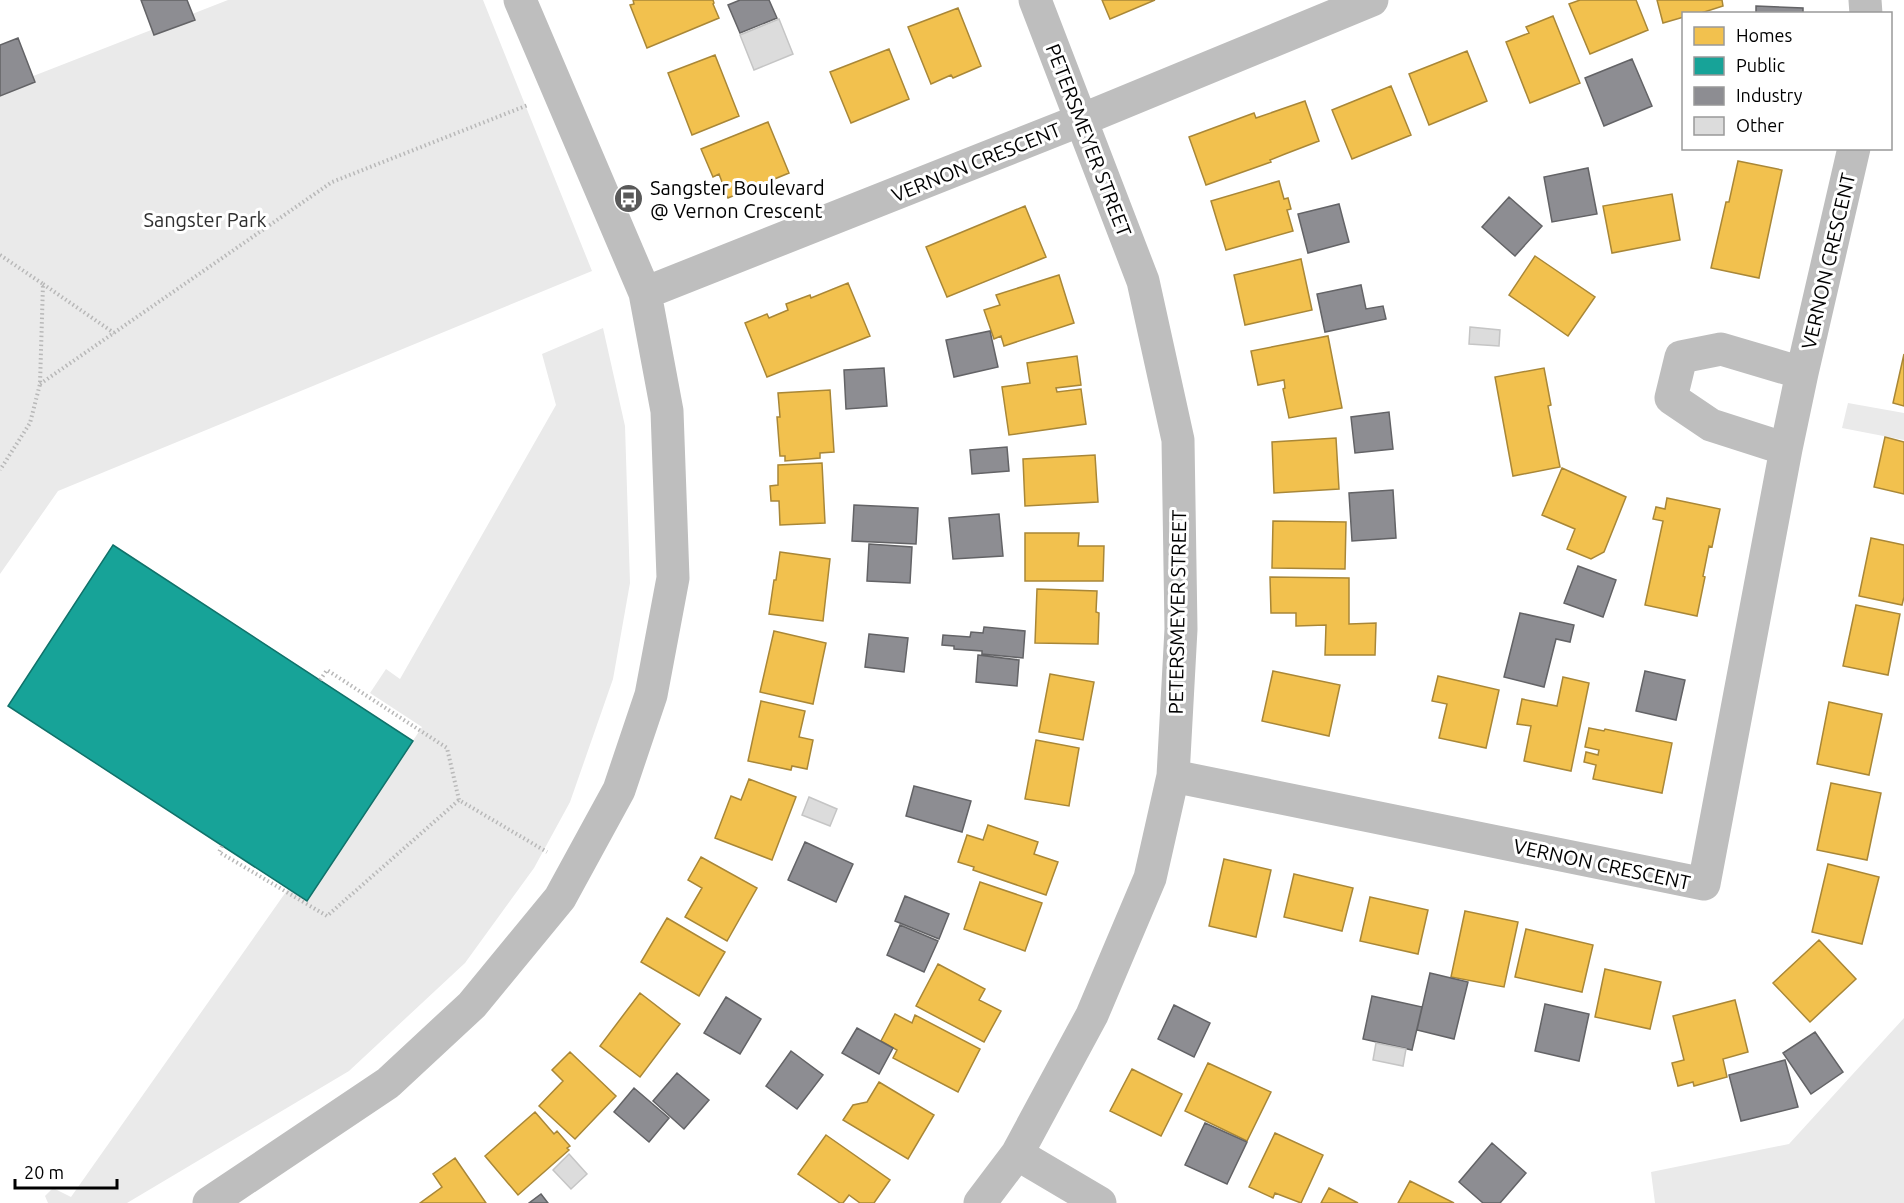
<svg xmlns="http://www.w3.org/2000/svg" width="1904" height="1203" viewBox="0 0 1904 1203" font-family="Ubuntu,sans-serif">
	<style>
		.green { fill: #eaeaea }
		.homes { fill: #f2c14e; stroke: #a98737; stroke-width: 1.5 }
		.public { fill: #17a398; stroke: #10726a; stroke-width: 1.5 }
		.industry { fill: #8d8d92; stroke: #636366; stroke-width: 1.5 }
		.building { fill: #dcdcdc; stroke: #c5c5c5; stroke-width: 1.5 }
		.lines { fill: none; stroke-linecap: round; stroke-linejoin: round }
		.path { stroke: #b8b8b8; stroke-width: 4; stroke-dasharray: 1.5 3; stroke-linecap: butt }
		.minor { stroke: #bebebe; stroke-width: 33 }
		.labels { text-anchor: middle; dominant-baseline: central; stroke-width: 6; stroke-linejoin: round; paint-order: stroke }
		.street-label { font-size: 20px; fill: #000; stroke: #fff }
		.poi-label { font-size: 20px; fill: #000; stroke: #fff; text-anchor: start }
		.park-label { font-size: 20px; fill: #2f2f2f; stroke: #fff }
	</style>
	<rect width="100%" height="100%" fill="#fff"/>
	<path class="green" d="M228 0H483L592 271 58 491 0 574V89Z
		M603 328 625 426 630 583 613 679 570 802 534 868 465 963 349 1071 127 1203H48L45 1196 53 1188 71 1197 288 889 307 901 422 727 370 693 386 669 400 679 556 405 542 354Z
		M1848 403 1904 413V440L1842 428Z
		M1904 1018V1203H1655L1651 1172 1789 1144Z"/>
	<path class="homes" d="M633 0H713L714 3 713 4 719 18 647 48 630 5 634 4Z
		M1102 0H1155L1110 19Z
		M1580 0H1636L1648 30 1590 54 1569 4Z
		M1657 0H1722L1723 6 1698 14H1684V17L1663 23Z
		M958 8 981 66 953 78 951 75 931 84 908 27Z
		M1553 16 1580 83 1530 103 1506 42 1529 33 1526 27Z
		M889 49 909 99 851 123 830 72Z
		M1467 51 1487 101 1429 125 1409 74Z
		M715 55 739 116 692 135 668 73Z
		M1391 86 1411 135 1352 159 1332 110Z
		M1305 101 1319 141 1285 154 1270 160 1271 162 1206 185 1189 137 1254 113 1256 118Z
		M768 122 789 173 728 198 719 174 713 177 701 149Z
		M1738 161 1782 170 1759 278 1711 268 1726 202H1729Z
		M1279 181 1284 199 1288 198 1291 209 1287 210 1293 231 1226 250 1211 201Z
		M1672 194 1680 240 1612 253 1603 206Z
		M1025 206 1046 257 947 297 926 247Z
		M1535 256 1595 297 1568 336 1509 295Z
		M1301 259 1312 310 1245 325 1234 275Z
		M1059 275 1074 323 1004 346 1001 336 994 339 984 310 1000 305 996 295Z
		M848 283 870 336 767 377 745 323 767 314 769 318 788 310 786 304 810 295 811 298Z
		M1328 336 1342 408 1289 418 1283 389 1285 388 1284 380 1258 385 1251 351Z
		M1904 354V406L1893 403Z
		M1077 356 1081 385 1056 388 1057 392 1081 389 1086 424 1009 435 1002 387 1030 383 1027 363Z
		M1544 368 1551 405 1548 406 1560 467 1513 476 1495 377Z
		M830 390 834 452 820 453V458L785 461V456H780L777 417H780L778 393Z
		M1885 437 1904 442V494L1874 487Z
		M1336 438 1339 489 1274 493 1272 442Z
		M1095 455 1098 502 1025 506 1023 459Z
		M822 463 825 523 780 525 779 501H771L770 486 778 485V465Z
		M1562 468 1626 497 1604 552 1591 559 1567 549 1575 529 1542 515Z
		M1667 498 1720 509 1712 547 1709 546 1703 576 1705 577 1697 616 1645 605 1663 521 1653 519 1656 507 1665 509Z
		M1273 521 1346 522 1345 569 1272 568Z
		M1025 533H1079L1078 546H1104L1103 581H1025Z
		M1871 538 1904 545V597L1902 605 1859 596Z
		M780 552 830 559 823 621 769 614 774 580H776Z
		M1270 577 1349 578V624L1376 623 1375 655H1325L1326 625 1296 626V613H1271Z
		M1037 589 1097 591 1096 612 1099 613 1098 644 1035 643Z
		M1856 605 1900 614 1888 675 1843 666Z
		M774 631 826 643 813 704 760 692Z
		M1273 671 1340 685 1329 736 1262 721Z
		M1050 674 1094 682 1083 740 1039 732Z
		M1438 676 1499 690 1486 748 1439 738 1447 704 1432 701Z
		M1563 677 1589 683 1571 771 1524 761 1531 726 1517 724 1522 699 1557 706Z
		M761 701 805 711 799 737 813 740 807 769 792 766 791 770 748 761Z
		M1829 702 1882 714 1869 775 1817 764Z
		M1589 728 1604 731 1605 729 1672 743 1662 793 1593 779 1596 765 1584 762 1586 752 1598 755 1599 750 1585 747Z
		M1036 740 1079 748 1069 806 1025 799Z
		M749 779 796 797 772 860 715 838 731 796 741 800Z
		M1831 783 1881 793 1867 860 1817 850Z
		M988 825 1038 842 1034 854 1058 862 1046 895 973 870 974 867 958 862 967 835 983 840Z
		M701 857 757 888 727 941 685 917 702 888 688 880Z
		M1224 859 1271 870 1256 937 1209 926Z
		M1828 864 1879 877 1862 944 1812 932Z
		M1294 874 1353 888 1342 931 1284 917Z
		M980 882 1042 903 1025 951 964 929Z
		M1370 897 1428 910 1418 954 1360 941Z
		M1465 911 1518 922 1504 987 1451 977Z
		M667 918 725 952 699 996 641 962Z
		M1526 929 1593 945 1582 992 1515 977Z
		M1819 940 1856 979 1810 1022 1773 983Z
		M938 964 985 989 979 1000 1001 1011 984 1042 916 1006Z
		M1605 969 1661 982 1650 1029 1595 1017Z
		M640 993 680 1024 640 1077 600 1046Z
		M1735 1000 1748 1052 1723 1059 1727 1077 1694 1086 1693 1082 1678 1086 1672 1063 1684 1060 1673 1016Z
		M895 1014 912 1023 915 1015 980 1049 958 1092 893 1058 897 1050 881 1041Z
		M570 1052 616 1096 575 1139 539 1106 563 1081 552 1070Z
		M1208 1063 1271 1092 1247 1141 1185 1111Z
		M1132 1069 1182 1094 1161 1136 1110 1111Z
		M879 1082 934 1115 908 1159 843 1120 853 1105 867 1102Z
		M535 1112 554 1134 557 1131 570 1146 567 1148 569 1150 518 1195 485 1156Z
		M1275 1133 1323 1155 1301 1203 1275 1193 1273 1198 1249 1187Z
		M826 1135 890 1180 874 1203H860L849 1195 843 1203H840L798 1174Z
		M455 1158 486 1203H420L442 1187 433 1174Z
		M1410 1181 1454 1203H1398Z
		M1329 1188 1358 1203H1321Z"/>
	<path class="public" d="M113 545 413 741 307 901 8 706Z"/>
	<path class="industry" d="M141 0H187L195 20 154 35Z
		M740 0H769L777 18 740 33 728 5Z
		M1756 6 1803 8V14H1756Z
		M18 38 35 82 0 96V45Z
		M1632 59 1652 106 1604 126 1585 78Z
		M1588 168 1597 214 1552 222 1544 177Z
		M1509 197 1542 226 1515 256 1482 227Z
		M1339 204 1349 242 1308 253 1298 214Z
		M1361 285 1366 309 1383 306 1386 319 1325 332 1317 294Z
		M990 331 998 367 954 377 946 340Z
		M884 368 887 406 846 409 844 370Z
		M1389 412 1393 449 1355 453 1351 417Z
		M1007 447 1009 471 972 474 970 450Z
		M1393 490 1396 538 1352 541 1349 493Z
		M854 505 918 508 916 544 852 541Z
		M999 514 1003 556 953 559 949 518Z
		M869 544 912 547 910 583 867 581Z
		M1578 566 1616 580 1603 617 1564 603Z
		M1520 613 1574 625 1570 642 1556 639 1544 687 1504 677Z
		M984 627 1025 631 1023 658 982 654V651L954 649V646L942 645 943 635 970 637 971 632 983 633Z
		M869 634 908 638 904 672 865 667Z
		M978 655 1019 660 1017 686 976 682Z
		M1645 671 1685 680 1676 720 1636 711Z
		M914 786 971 801 962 832 906 816Z
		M805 842 853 864 836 902 788 880Z
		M905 896 949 914 939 939 895 921Z
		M900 925 938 941 924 972 887 955Z
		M1430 973 1468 982 1454 1039 1417 1030Z
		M1372 996 1422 1007 1412 1050 1363 1039Z
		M726 997 761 1019 740 1054 704 1033Z
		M1545 1004 1589 1014 1579 1061 1535 1051Z
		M1174 1005 1210 1023 1194 1057 1158 1039Z
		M857 1028 893 1048 879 1074 842 1053Z
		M1815 1032 1843 1072 1811 1094 1783 1053Z
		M791 1051 823 1075 797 1109 766 1086Z
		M1785 1060 1798 1107 1741 1121 1729 1075Z
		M677 1073 709 1100 684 1129 653 1101Z
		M634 1088 669 1118 649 1142 614 1112Z
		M1205 1123 1247 1142 1227 1184 1185 1165Z
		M1492 1143 1526 1173 1500 1203H1483L1459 1182Z
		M541 1194 548 1203H529Z"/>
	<path class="building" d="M779 19 793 54 754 70 740 35Z
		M1470 327 1500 330 1499 346 1469 344Z
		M809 797 837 809 830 826 802 815Z
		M1376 1043 1406 1049 1403 1066 1373 1060Z
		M569 1154 587 1174 571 1189 553 1170Z"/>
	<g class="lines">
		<path class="path" d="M0 255 43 284 40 384 30 423 0 470
			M43 284 114 333
			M40 384 332 182 528 105
			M320 680 327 670 447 748 459 800 547 852
			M222 846 219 852 327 916 459 800"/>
		<path class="minor" d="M1865 0 1866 14
			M645 293 1081 120 1372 0
			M1786 449 1711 425 1671 398 1681 357 1721 349 1802 373
			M1173 776 1704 884 1786 449 1802 373 1854 148
			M1017 1154 1100 1203
			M209 1203 388 1083 472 1005 560 898 619 790 651 695 673 578 667 411 645 293 520 0
			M980 1203 1017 1154 1092 1015 1150 878 1173 776 1181 629 1178 440 1143 281 1035 0"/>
	</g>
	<defs>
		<symbol id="bus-disc" viewBox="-11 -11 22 22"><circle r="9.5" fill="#595959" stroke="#fff"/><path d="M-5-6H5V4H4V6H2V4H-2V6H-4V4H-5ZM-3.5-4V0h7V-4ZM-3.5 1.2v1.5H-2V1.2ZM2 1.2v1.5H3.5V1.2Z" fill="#fff"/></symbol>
	</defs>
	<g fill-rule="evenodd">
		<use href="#bus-disc" x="612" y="182" width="33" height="33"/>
	</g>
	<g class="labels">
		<g class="street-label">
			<text transform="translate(1089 140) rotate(69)">PETERSMEYER STREET</text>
			<text transform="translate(976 162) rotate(-22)">VERNON CRESCENT</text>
			<text transform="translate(1828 261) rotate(-77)">VERNON CRESCENT</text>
			<text transform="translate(1177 612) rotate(-89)">PETERSMEYER STREET</text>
			<text transform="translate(1602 864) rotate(12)">VERNON CRESCENT</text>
		</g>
		<g class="poi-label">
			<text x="650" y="187">Sangster Boulevard<tspan x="650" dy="23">@ Vernon Crescent</tspan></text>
		</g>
		<g class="park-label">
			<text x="205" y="219">Sangster Park</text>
		</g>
	</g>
	<rect x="1682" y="12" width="210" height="138" fill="#ffffff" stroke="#999999" stroke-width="1.5"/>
	<rect x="1694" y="27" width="30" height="18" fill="#f2c14e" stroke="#999999" stroke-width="1.5"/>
	<text x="1736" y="42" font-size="18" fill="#000000">Homes</text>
	<rect x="1694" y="57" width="30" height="18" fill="#17a398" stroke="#999999" stroke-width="1.5"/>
	<text x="1736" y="72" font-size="18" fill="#000000">Public</text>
	<rect x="1694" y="87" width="30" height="18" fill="#8d8d92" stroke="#999999" stroke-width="1.5"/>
	<text x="1736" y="102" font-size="18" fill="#000000">Industry</text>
	<rect x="1694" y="117" width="30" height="18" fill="#dcdcdc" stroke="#999999" stroke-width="1.5"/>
	<text x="1736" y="132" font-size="18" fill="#000000">Other</text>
	<path d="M15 1179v9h102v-9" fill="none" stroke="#000000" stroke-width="3"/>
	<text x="24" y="1179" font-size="18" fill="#000000" stroke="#ffffff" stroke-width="4.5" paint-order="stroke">20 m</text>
</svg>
